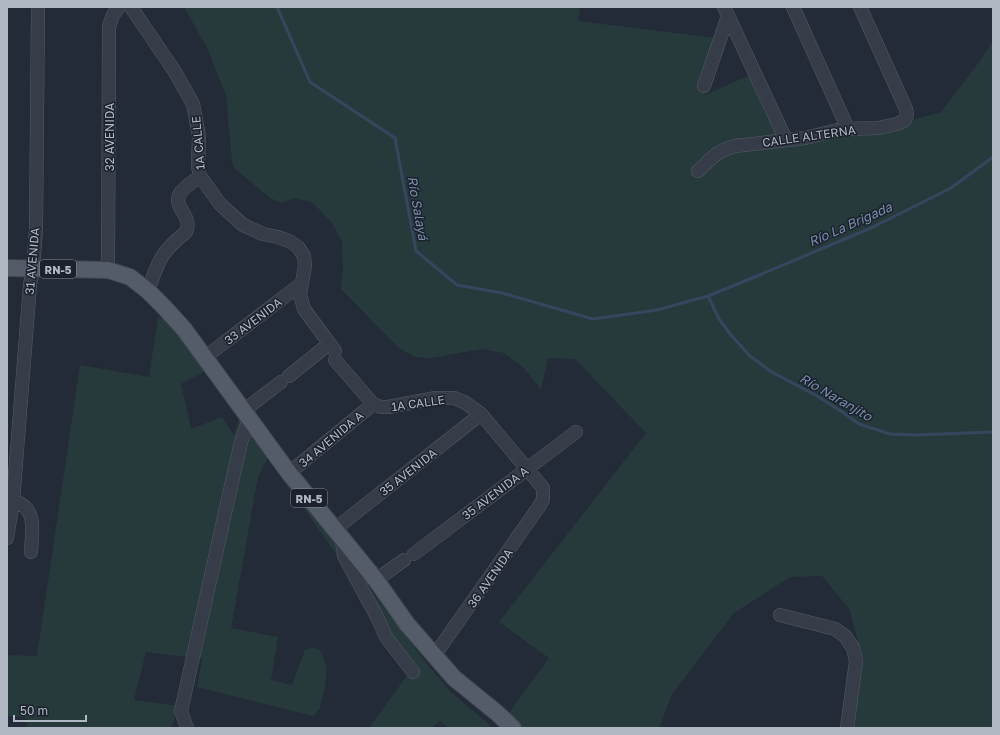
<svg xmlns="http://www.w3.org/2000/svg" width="1000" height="735" viewBox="0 0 1000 735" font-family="'Golos Text',sans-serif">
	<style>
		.green { fill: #273a3b }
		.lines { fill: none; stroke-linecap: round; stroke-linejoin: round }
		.stream { stroke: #36465e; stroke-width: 3 }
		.minor-casing { stroke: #535b66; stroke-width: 14 }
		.major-casing { stroke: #3f4651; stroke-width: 18 }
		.minor { stroke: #363d48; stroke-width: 13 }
		.major { stroke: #535c68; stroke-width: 16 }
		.labels { text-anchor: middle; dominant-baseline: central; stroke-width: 3; stroke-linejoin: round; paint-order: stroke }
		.shield { fill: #1b222d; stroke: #838b97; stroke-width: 1 }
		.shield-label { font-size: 11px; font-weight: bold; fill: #b0b8c4 }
		.street-label { font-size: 12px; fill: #b0b8c4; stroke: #1b222d }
		.water-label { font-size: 13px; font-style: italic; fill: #7a8eab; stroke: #1b222d }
	</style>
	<rect width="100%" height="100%" fill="#222b37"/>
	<path class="green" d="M184 7H580L578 21 724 39 705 95 750 75 778 140 879 129 941 112 980 61 993 41V728H852L861 655 850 610 822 576 790 577 734 613 672 694 659 728H523L509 713 549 658 499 622 646 433 575 359 548 358 541 390 524 368 504 353 481 349 432 358 415 357 399 348 341 289 343 271 342 241 332 223 312 202 293 198 282 203 270 198 234 168 232 162 226 95 207 48Z
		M158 317 170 322 205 371 181 384 191 429 222 417 234 435 240 416 268 457 427 664 451 692 490 725 489 728H449L439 721 432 728H369L414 666 268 457 258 477 231 628 278 637 271 680 292 685 305 650 313 647 321 651 327 668 325 686 320 708 313 716 197 687 202 659 146 652 134 700 177 706 172 728H27L28 718 7 716V655L37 656 80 365 149 377Z"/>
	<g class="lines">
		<path class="stream" d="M277 7 310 82 395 138 416 251 457 285 502 293 593 319 657 310 708 296 750 279 873 227 951 188 993 157
			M708 296 719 319 731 335 750 356 770 371 817 396 841 411 859 424 890 434 914 435 993 432"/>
		<defs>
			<path id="minor" d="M131 7 175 72 193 104 199 136 198 166 200 176 220 204 243 225 263 234 278 237 289 241 298 247 304 256 305 266 300 294 304 309 335 351
				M724 7 786 140
				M793 7 848 129
				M704 86 728 16
				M698 171C711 159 716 151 735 146L805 138 842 129 878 128 897 124 905 120 907 115 906 109 860 7
				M108 270 109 26 113 15 119 7
				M148 291C159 260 160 253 186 232 194 216 170 206 181 192 186 186 194 181 200 176
				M204 358 301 284
				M335 360 373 404 381 407H388L436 398H454L464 402 481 414 543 488V500L538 508 434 656
				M289 376 329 344
				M243 411 281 382
				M289 473 373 404
				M13 501C38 507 32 531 31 552
				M335 529 481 414
				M7 538 13 501 30 285 33 269 36 230 38 7
				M342 540 344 556 377 617 386 637 413 672
				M414 554 576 432
				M376 580 404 560
				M780 615 835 629 845 636 853 648 856 661 847 728
				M187 728 181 711 227 504 241 442 249 419"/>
			<path id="major" d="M7 268 108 270 130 277 148 291 164 307 184 329 289 473 376 580 407 624 454 678 497 713 513 728"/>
		</defs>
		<use href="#minor" class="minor-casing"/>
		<use href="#major" class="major-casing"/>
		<use href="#minor" class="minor"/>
		<use href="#major" class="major"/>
	</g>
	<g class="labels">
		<g class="shield">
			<rect x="40" y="260" width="36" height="18" rx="3"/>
			<rect x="291" y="489" width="36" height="18" rx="3"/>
		</g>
		<g class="shield-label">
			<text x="58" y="269">RN-5</text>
			<text x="309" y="498">RN-5</text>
		</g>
		<g class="street-label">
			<text transform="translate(809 136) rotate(-8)">CALLE ALTERNA</text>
			<text transform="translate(109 137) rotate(-90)">32 AVENIDA</text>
			<text transform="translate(198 143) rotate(-95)">1A CALLE</text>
			<text transform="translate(32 261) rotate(-85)">31 AVENIDA</text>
			<text transform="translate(253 321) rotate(-37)">33 AVENIDA</text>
			<text transform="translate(418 403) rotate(-8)">1A CALLE</text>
			<text transform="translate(331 439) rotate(-40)">34 AVENIDA A</text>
			<text transform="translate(408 472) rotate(-38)">35 AVENIDA</text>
			<text transform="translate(495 493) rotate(-37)">35 AVENIDA A</text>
			<text transform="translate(490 578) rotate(-55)">36 AVENIDA</text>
		</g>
		<g class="water-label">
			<text transform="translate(418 208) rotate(80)">Río Salayá</text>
			<text transform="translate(850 224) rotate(-24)">Río La Brigada</text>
			<text transform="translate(836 397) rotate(30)">Río Naranjito</text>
		</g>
	</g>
	<rect width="1000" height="735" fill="none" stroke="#b0b8c4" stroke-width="16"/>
	<path d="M14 715v6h72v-6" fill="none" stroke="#b0b8c4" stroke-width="2"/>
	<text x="20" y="715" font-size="12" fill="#b0b8c4" stroke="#1b222d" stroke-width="3" paint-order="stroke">50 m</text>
</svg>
